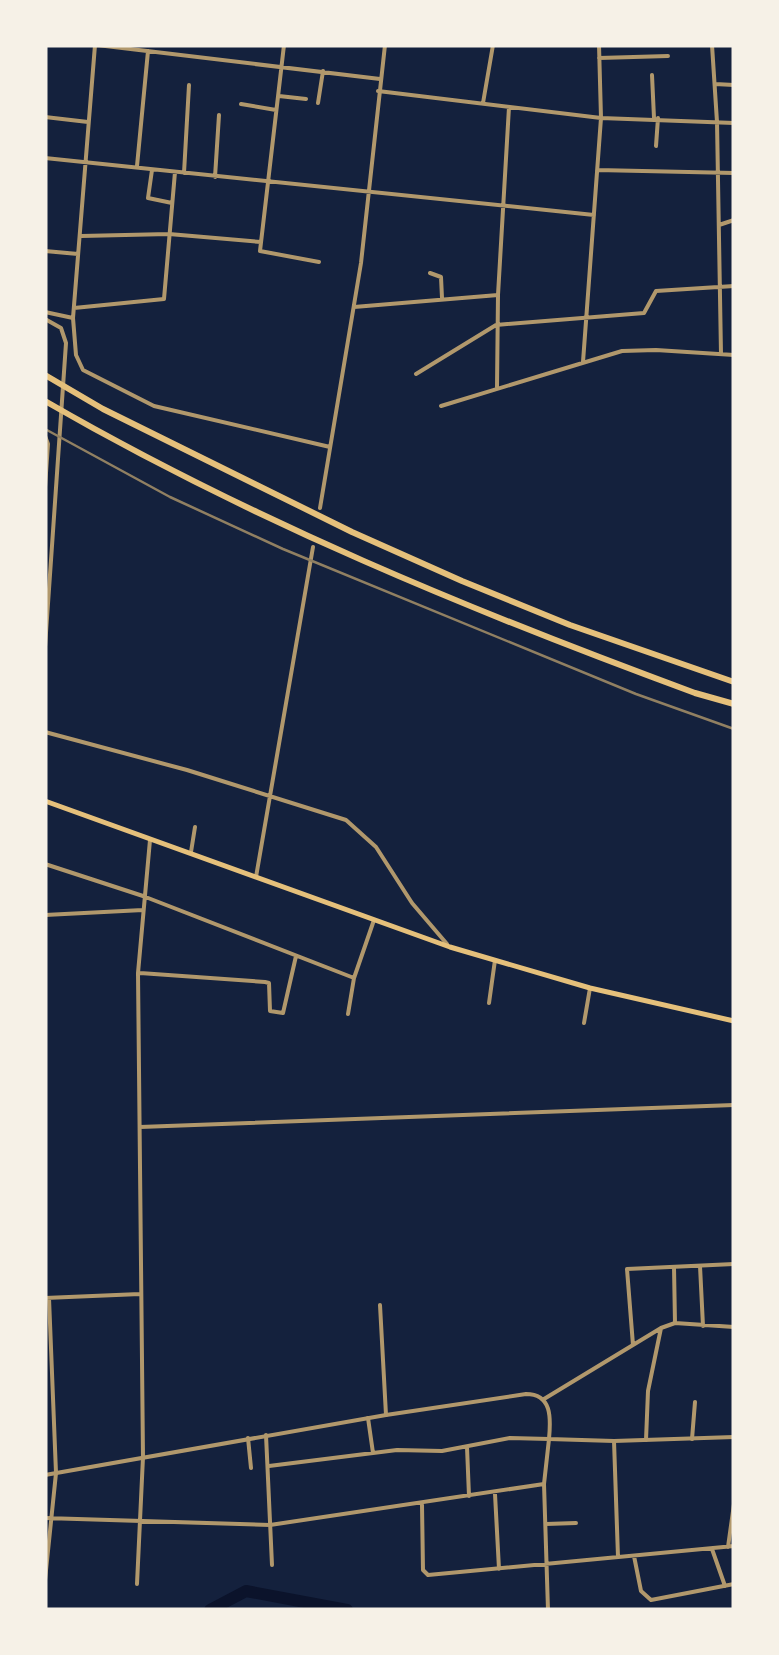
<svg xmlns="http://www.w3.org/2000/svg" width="779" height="1655" viewBox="0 0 779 1655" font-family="Raleway,sans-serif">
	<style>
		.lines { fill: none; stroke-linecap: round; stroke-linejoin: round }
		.river { stroke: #0b132b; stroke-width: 12 }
		.minor { stroke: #b1986c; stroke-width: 4 }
		.tertiary { stroke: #b1986c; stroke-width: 4 }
		.secondary { stroke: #e5c07b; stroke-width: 5 }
		.motorway { stroke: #e5c07b; stroke-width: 6 }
		.rail { stroke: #918062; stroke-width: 2.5 }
	</style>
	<rect width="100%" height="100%" fill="#14213d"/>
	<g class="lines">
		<path class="river" d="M210 1610 246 1591 347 1610"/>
		<path class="minor" d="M95 45 73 318 76 355 83 370 154 406 330 447
			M97 45 380 79
			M284 45 260 251 319 262
			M712 45 717 122 721 354
			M599 58 668 56
			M652 75 654 118
			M715 84 734 85
			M378 91 601 118 734 123
			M279 96 306 99
			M318 103 323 71
			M483 103 493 45
			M241 104 276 110
			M45 117 88 122
			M656 146 658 118
			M45 158 594 215
			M137 166 148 51
			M152 170 148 198 172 203
			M597 170 734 173
			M184 173 189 85
			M215 177 219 115
			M719 225 734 220
			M81 236 169 234 261 242
			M45 251 78 254
			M430 273 441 277 442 298
			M354 307 498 295
			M74 308 164 299 175 172
			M45 312 73 318
			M45 319 61 328 66 343 45 647
			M583 362 601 118 599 45
			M416 374 496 325 644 313 656 291 734 286
			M497 387 498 295 509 107
			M441 406 622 351 656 350 734 355
			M45 436 48 444 45 487
			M320 508 361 263 385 45
			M45 732 187 770 346 820 376 847 412 903 447 944
			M191 852 195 827
			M45 864 143 896 354 978
			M256 877 313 547
			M45 915 143 910
			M140 973 265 982 269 983 270 1011 283 1013 296 956
			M489 1003 495 960
			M348 1014 354 978 374 920
			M584 1023 590 988
			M140 1127 734 1105
			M700 1266 703 1326
			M45 1298 140 1294
			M380 1305 386 1415
			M675 1323 734 1327
			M633 1345 627 1269 734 1264
			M544 1399 661 1328 675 1323 674 1267
			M368 1418 373 1453
			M266 1435 272 1565
			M248 1438 251 1468
			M692 1439 695 1402
			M646 1440 648 1391 661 1328
			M614 1441 618 1557
			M467 1447 469 1496
			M269 1466 397 1450 442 1451 510 1438 549 1439 544 1484 548 1610
			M495 1494 499 1569
			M422 1505 423 1570 428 1575 734 1546
			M45 1518 270 1525 544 1484
			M546 1524 576 1523
			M728 1547 734 1504
			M712 1549 725 1586
			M634 1556 641 1591 651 1600 734 1584
			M45 1580 56 1473 49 1298
			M137 1584 143 1457 138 973 150 840"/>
		<path class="tertiary" d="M45 1475 386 1415 526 1394C552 1394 551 1418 549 1439L614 1441 734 1437"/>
		<path class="secondary" d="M45 801 450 947 590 988 734 1021"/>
		<path class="motorway" d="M45 375 103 409 352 532 462 581 570 625 734 682
			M45 401C251 520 472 611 695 693L734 704"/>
		<path class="rail" d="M45 429 170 497 283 549 636 694 734 729"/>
	</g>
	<rect width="779" height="1655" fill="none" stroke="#f6f1e7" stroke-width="95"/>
</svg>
